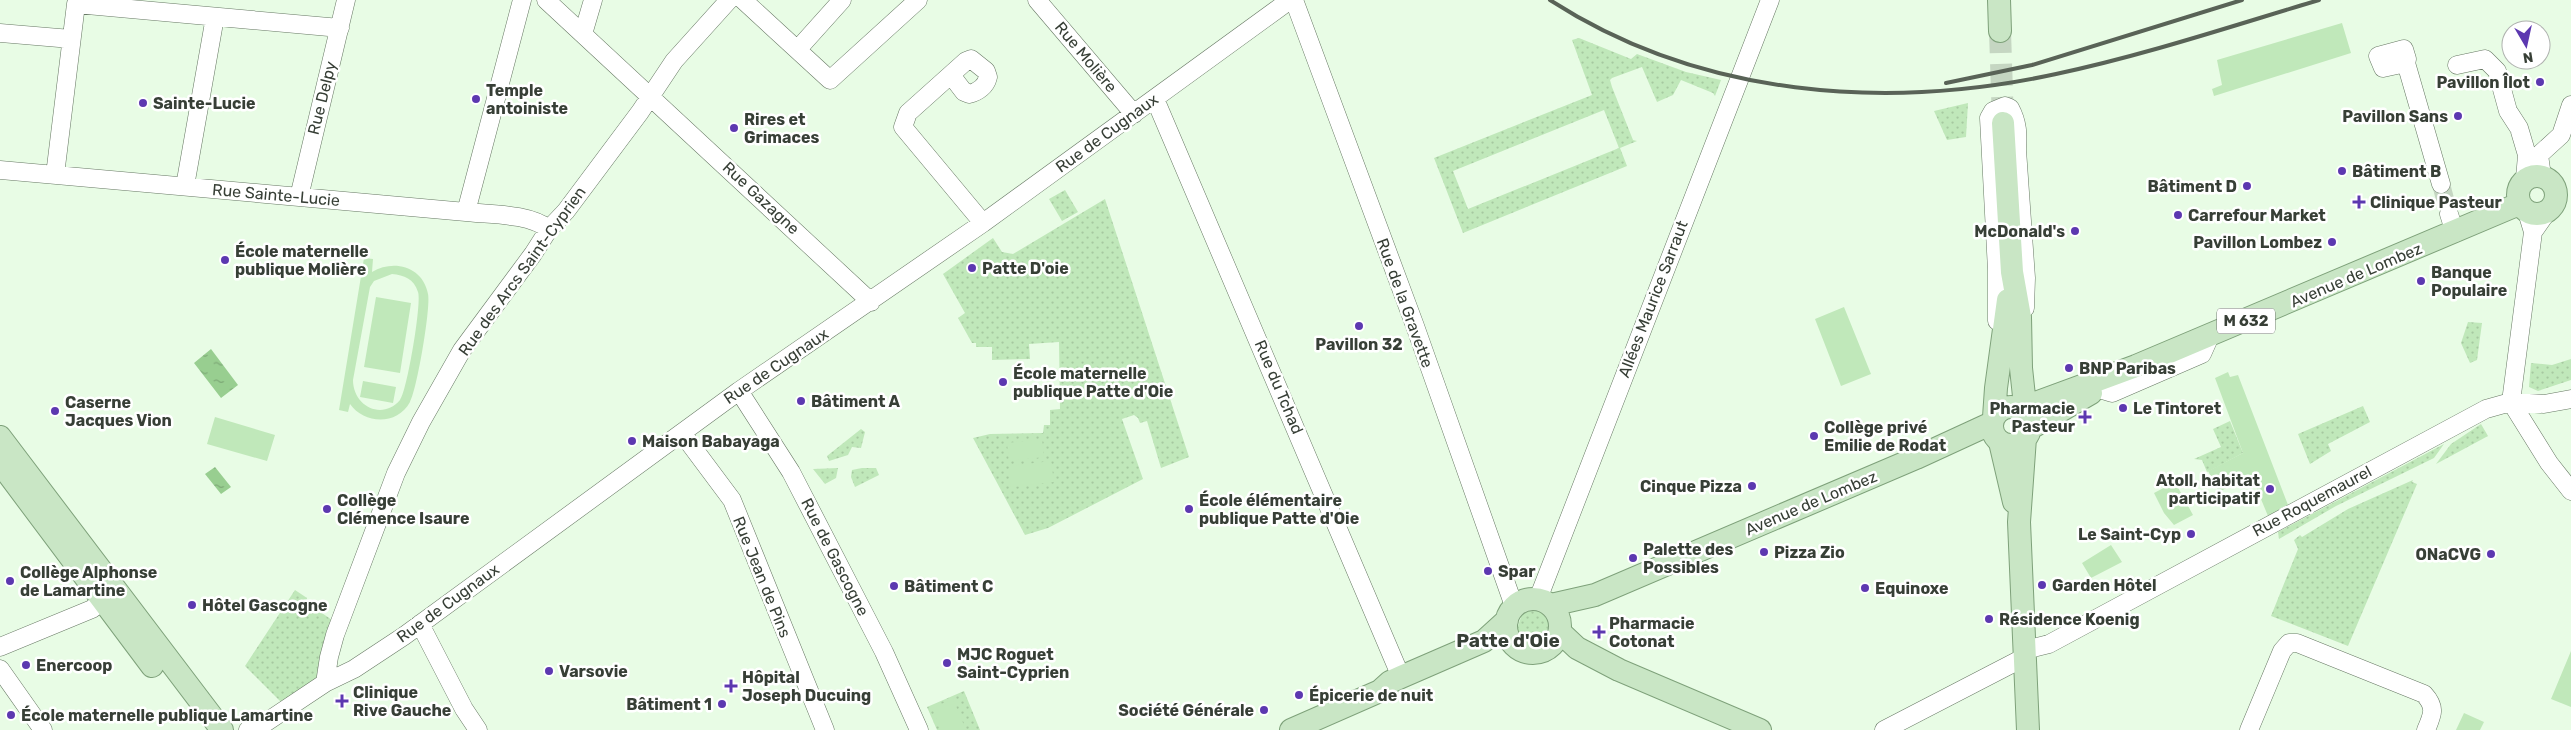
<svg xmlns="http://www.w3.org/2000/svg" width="2571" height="730" viewBox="0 0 2571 730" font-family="Rubik,sans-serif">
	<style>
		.grass { fill: url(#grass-dots); fill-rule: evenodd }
		.garden { fill: #c0e8ba; fill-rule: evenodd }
		.water { fill: url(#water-ripples) }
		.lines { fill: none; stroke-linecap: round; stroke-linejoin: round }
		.minor-tunnel { stroke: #c5d6c2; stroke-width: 18; stroke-dasharray: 18 9; stroke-linecap: butt }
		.major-tunnel { stroke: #c5d6c2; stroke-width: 22; stroke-dasharray: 22 11; stroke-linecap: butt }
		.minor-casing { stroke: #677864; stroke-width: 19 }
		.major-casing { stroke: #7ea17a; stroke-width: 24 }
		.minor { stroke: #fff; stroke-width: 18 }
		.major { stroke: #c9e6c5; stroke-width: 22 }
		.rail { stroke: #596357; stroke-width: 4 }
		.poi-dot { fill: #5c38b0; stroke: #fff; stroke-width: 2 }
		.labels { text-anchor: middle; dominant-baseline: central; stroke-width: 5; stroke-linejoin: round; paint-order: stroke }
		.shield { fill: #fff; stroke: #737972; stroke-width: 1 }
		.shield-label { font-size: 15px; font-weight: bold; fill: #373f36 }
		.street-label { font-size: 16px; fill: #373f36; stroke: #fff }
		.poi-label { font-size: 16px; font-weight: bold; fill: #373f36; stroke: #fff; text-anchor: start }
		.quarter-label { font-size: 19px; font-weight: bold; fill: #373f36; stroke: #fff }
	</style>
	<defs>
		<pattern id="grass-dots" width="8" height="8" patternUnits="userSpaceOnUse" patternTransform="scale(1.25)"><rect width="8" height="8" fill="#c0e8ba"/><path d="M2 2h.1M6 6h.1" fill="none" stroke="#a6c8a0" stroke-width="1.8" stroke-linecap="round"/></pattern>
		<pattern id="water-ripples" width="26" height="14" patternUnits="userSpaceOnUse" patternTransform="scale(1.25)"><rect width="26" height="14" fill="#98ce90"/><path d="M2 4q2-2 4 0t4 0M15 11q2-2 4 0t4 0" fill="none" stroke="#7da976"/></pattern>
	</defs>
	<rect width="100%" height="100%" fill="#e8fce5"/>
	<path class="grass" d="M1579 38 1631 59 1637 54 1686 72 1721 80 1715 96 1713 93 1681 80 1673 95 1657 102 1642 67 1612 78 1610 80 1612 87 1633 140 1637 141 1620 148 1627 166 1463 233 1434 158 1592 95 1572 40ZM1604 110 1619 148 1468 209 1453 171Z
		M1968 103 1966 137 1947 140 1934 111Z
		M1065 190 1078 212 1062 221 1049 199Z
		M1105 199 1189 457 1161 468 1147 421 1140 423 1138 418 1134 415 1122 419 1143 479 1048 528 1025 535 973 438 990 434 1043 433 1044 425H1050V410L1060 409 1059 342 1029 344 1030 359 992 360V347H976V343H972L958 318 965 313 943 274 993 238 1002 252 1013 254Z
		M2468 322 2482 323 2477 360 2470 363 2461 343Z
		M2571 359V380L2538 391 2529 387 2531 363 2552 365Z
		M2363 406 2370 422 2328 444 2331 451 2310 464 2298 434Z
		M2230 421 2243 453 2207 472 2202 460 2194 459 2221 447 2213 429Z
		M2481 424 2488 436 2436 464 2451 444Z
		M861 429 865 432 861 448 852 447 848 455 829 461 827 456Z
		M2444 444 2434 458 2336 506 2279 539 2278 532Z
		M838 468 836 478 825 484 813 469Z
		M862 468H876L879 475 855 487 851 477 852 470Z
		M2413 480 2412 482 2417 484 2348 646 2271 616 2298 549 2294 540 2300 535 2302 537 2348 509Z
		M295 590 307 598 306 602 332 620 317 680 282 703 245 666Z
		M1531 610 1541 611 1550 624 1544 638C1534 644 1521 642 1517 629L1522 614Z
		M964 691 980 730H937L927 707Z"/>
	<path class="garden" d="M2342 23 2351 53 2214 96 2212 89 2222 85 2217 60Z
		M364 258 373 259 372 272C393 259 423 266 428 294 431 307 417 390 410 402 397 426 364 424 350 404L348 412 339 410ZM392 274C404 275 414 279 418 292 422 302 407 392 400 400 382 421 353 406 353 380L370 287 374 281Z
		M376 297 411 303 400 373 364 367Z
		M1844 307 1871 374 1841 386 1815 319Z
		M2228 372 2230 377 2238 375 2288 505 2268 516 2251 475 2219 492 2208 471 2243 453 2215 378Z
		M363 381 396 387 393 403 360 397Z
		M215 417 275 435 267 461 207 444Z
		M1042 439 1044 457 1009 461 1007 443Z
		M1051 461 1054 482 1011 487 1009 466Z
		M2175 482 2193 515 2174 525 2164 513 2154 493Z
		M2111 545 2122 562 2091 578 2082 563Z
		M2571 651V707L2551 699Z
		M953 699 966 730H941L932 708Z
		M2464 713 2484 722 2480 730H2456Z"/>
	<path class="water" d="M211 349 238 385 221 398 194 363Z
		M215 467 231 487 221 494 205 474Z"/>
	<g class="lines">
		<path class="minor-tunnel" d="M2441 184 2449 214"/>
		<path class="major-tunnel" d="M2000 31 2003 123"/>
		<defs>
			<path id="minor" d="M546 0 871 302
				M743 0 830 80 918 0
				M1037 0 1134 114
				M1294 0 1415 326 1514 606
				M0 33 71 39
				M583 34 593 0
				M798 49 842 0
				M2406 63 2383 68 2378 56 2404 49 2407 59 2406 63 2441 184
				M2457 65 2485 59 2497 71 2508 111 2519 128 2527 155 2525 179
				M951 75 964 92 969 94C978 92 986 86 988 77L986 71 971 59 966 61 908 113 903 127 983 223
				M1155 99 1401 677
				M2539 155 2561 135 2571 105
				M2539 155 2542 176
				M0 170 466 212C492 215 527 213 549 229
				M55 175 76 4 340 28
				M185 186 215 17
				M299 197 346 0
				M466 212 522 0
				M2527 212 2533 232 2511 402 2549 463 2571 491
				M2449 214 2455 233
				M2533 232 2547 212
				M1997 321V270L1989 118 1993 111 2005 106 2010 108C2018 123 2018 134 2017 150L2026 278 2025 308
				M2099 389 2112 393 2202 354 2210 336
				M739 391 791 472 884 652 919 730
				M682 433 732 500 825 730
				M1538 599 1770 0
				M420 624 464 709 478 730
				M0 647 92 609 102 601
				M2025 650 2049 644 2486 409 2511 402 2544 404 2571 399
				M0 669 43 730
				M325 683 329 657 335 635 396 473 421 422 462 350 533 254 549 229 566 211 640 112 674 61 729 0
				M248 730 259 727 325 683 354 669 404 636 739 391 983 223 1290 0
				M1884 730 2025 657
				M2249 730 2282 651 2289 643H2297L2424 694C2436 707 2433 714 2426 730"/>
			<path id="major" d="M1999 0 2000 31
				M2003 123 2012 272 2020 317 2021 368 2026 415
				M2518 195a19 19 0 1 1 38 0a19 19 0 1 1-38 0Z
				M1992 426a19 19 0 1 1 38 0a19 19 0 1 1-38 0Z
				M2019 409 2136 366 2519 204
				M1994 417 1996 388 2008 300
				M2029 429 2091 393
				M0 437 222 730
				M2025 438 2019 522 2028 730
				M2000 442 2014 502
				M0 463 152 666
				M1506 626a27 27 0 1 1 54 0a27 27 0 1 1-54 0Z
				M1551 605 1595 595 1916 458 1992 423
				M1560 632 1577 648 1619 670 1760 730
				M1291 730 1380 691 1390 682 1401 677 1484 641 1507 620"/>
		</defs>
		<use href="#minor" class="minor-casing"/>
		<use href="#major" class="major-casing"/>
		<use href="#minor" class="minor"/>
		<use href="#major" class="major"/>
		<path class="rail" d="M1550 0C1700 97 1885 111 2056 74 2145 55 2232 26 2319 0
			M1946 83 2032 65 2242 0"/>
	</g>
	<g class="poi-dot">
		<circle cx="2540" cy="82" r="5"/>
		<circle cx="476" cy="99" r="5"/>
		<circle cx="143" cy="103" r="5"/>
		<circle cx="2458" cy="116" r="5"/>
		<circle cx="734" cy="128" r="5"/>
		<circle cx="2342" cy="171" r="5"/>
		<circle cx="2247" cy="186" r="5"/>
		<path d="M2356.5 194.5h5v5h5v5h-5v5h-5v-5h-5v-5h5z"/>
		<circle cx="2178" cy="215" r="5"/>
		<circle cx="2075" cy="231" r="5"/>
		<circle cx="2332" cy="242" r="5"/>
		<circle cx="225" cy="260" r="5"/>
		<circle cx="972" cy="268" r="5"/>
		<circle cx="2421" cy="281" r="5"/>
		<circle cx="1359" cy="326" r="5"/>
		<circle cx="2069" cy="368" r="5"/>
		<circle cx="1003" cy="382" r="5"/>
		<circle cx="801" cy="401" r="5"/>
		<circle cx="2123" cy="408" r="5"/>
		<circle cx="55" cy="411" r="5"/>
		<path d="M2082.5 409.5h5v5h5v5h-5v5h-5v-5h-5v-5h5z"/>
		<circle cx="1814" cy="436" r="5"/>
		<circle cx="632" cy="441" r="5"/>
		<circle cx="1752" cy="486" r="5"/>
		<circle cx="2270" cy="489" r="5"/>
		<circle cx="327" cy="509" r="5"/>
		<circle cx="1189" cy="509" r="5"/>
		<circle cx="2191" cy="534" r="5"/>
		<circle cx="1764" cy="552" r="5"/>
		<circle cx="2491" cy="554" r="5"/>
		<circle cx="1633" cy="558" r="5"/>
		<circle cx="1488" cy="571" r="5"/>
		<circle cx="10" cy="581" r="5"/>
		<circle cx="2042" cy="585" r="5"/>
		<circle cx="894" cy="586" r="5"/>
		<circle cx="1865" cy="588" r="5"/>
		<circle cx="192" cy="605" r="5"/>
		<circle cx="1989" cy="619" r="5"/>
		<path d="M1596.5 624.5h5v5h5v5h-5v5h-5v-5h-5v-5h5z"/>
		<circle cx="947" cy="663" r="5"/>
		<circle cx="26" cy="665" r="5"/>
		<circle cx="549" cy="671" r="5"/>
		<path d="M728.5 678.5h5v5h5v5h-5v5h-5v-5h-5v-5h5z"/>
		<circle cx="1299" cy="695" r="5"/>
		<path d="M339.5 693.5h5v5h5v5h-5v5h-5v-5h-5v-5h5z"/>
		<circle cx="722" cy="704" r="5"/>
		<circle cx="1264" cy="710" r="5"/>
		<circle cx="11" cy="715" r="5"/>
	</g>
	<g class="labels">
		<rect class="shield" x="2217" y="308.5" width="58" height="25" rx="4"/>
		<g class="shield-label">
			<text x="2246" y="321">M 632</text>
		</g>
		<g class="street-label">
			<text transform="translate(1086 57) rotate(50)">Rue Molière</text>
			<text transform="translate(322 98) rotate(-76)">Rue Delpy</text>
			<text transform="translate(1107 133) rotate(-36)">Rue de Cugnaux</text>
			<text transform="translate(276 195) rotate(5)">Rue Sainte-Lucie</text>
			<text transform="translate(761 198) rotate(43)">Rue Gazagne</text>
			<text transform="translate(522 271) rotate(-54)">Rue des Arcs Saint-Cyprien</text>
			<text transform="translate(2356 275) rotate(-23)">Avenue de Lombez</text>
			<text transform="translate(1653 299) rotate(-69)">Allées Maurice Sarraut</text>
			<text transform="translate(1405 303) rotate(70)">Rue de la Gravette</text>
			<text transform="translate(776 366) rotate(-34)">Rue de Cugnaux</text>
			<text transform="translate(1279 387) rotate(67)">Rue du Tchad</text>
			<text transform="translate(2312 501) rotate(-28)">Rue Roquemaurel</text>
			<text transform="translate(1811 503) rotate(-23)">Avenue de Lombez</text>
			<text transform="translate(835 557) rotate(63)">Rue de Gascogne</text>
			<text transform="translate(762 577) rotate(68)">Rue Jean de Pins</text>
			<text transform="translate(448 603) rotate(-36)">Rue de Cugnaux</text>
		</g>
		<g class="poi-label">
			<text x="2530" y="82" text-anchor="end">Pavillon Îlot</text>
			<text x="486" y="90">Temple<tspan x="486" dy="18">antoiniste</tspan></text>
			<text x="153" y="103">Sainte-Lucie</text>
			<text x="2448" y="116" text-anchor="end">Pavillon Sans</text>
			<text x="744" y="119">Rires et<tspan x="744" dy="18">Grimaces</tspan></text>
			<text x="2352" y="171">Bâtiment B</text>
			<text x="2237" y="186" text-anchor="end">Bâtiment D</text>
			<text x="2370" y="202">Clinique Pasteur</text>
			<text x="2188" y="215">Carrefour Market</text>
			<text x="2065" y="231" text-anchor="end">McDonald's</text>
			<text x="2322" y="242" text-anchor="end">Pavillon Lombez</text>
			<text x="235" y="251">École maternelle<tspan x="235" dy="18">publique Molière</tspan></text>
			<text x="982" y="268">Patte D'oie</text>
			<text x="2431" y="272">Banque<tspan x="2431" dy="18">Populaire</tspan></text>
			<text x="1359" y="344" text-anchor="middle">Pavillon 32</text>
			<text x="2079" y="368">BNP Paribas</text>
			<text x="1013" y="373">École maternelle<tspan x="1013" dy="18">publique Patte d'Oie</tspan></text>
			<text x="811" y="401">Bâtiment A</text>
			<text x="65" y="402">Caserne<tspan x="65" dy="18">Jacques Vion</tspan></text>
			<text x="2075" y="408" text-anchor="end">Pharmacie<tspan x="2075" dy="18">Pasteur</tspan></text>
			<text x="2133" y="408">Le Tintoret</text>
			<text x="1824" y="427">Collège privé<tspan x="1824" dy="18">Emilie de Rodat</tspan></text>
			<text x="642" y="441">Maison Babayaga</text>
			<text x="2260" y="480" text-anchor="end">Atoll, habitat<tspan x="2260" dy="18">participatif</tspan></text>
			<text x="1742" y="486" text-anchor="end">Cinque Pizza</text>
			<text x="337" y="500">Collège<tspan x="337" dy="18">Clémence Isaure</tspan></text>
			<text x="1199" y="500">École élémentaire<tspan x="1199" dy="18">publique Patte d'Oie</tspan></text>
			<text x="2181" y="534" text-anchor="end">Le Saint-Cyp</text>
			<text x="1643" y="549">Palette des<tspan x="1643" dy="18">Possibles</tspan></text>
			<text x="1774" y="552">Pizza Zio</text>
			<text x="2481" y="554" text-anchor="end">ONaCVG</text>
			<text x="1498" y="571">Spar</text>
			<text x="20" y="572">Collège Alphonse<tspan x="20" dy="18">de Lamartine</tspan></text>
			<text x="2052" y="585">Garden Hôtel</text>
			<text x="904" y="586">Bâtiment C</text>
			<text x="1875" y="588">Equinoxe</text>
			<text x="202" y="605">Hôtel Gascogne</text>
			<text x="1999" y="619">Résidence Koenig</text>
			<text x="1609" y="623">Pharmacie<tspan x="1609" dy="18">Cotonat</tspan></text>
			<text x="957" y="654">MJC Roguet<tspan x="957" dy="18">Saint-Cyprien</tspan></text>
			<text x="36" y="665">Enercoop</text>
			<text x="559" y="671">Varsovie</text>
			<text x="742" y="677">Hôpital<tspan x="742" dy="18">Joseph Ducuing</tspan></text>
			<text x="353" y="692">Clinique<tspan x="353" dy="18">Rive Gauche</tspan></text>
			<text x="1309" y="695">Épicerie de nuit</text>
			<text x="712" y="704" text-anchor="end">Bâtiment 1</text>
			<text x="1254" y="710" text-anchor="end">Société Générale</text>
			<text x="21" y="715">École maternelle publique Lamartine</text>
		</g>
		<g class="quarter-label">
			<text x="1508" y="640">Patte d'Oie</text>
		</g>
	</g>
	<g transform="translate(2526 45) rotate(171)"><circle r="24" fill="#ffffff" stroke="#afb2af"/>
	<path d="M0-4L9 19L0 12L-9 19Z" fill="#5c38b0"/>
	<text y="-8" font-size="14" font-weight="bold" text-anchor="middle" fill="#373f36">N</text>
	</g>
</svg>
